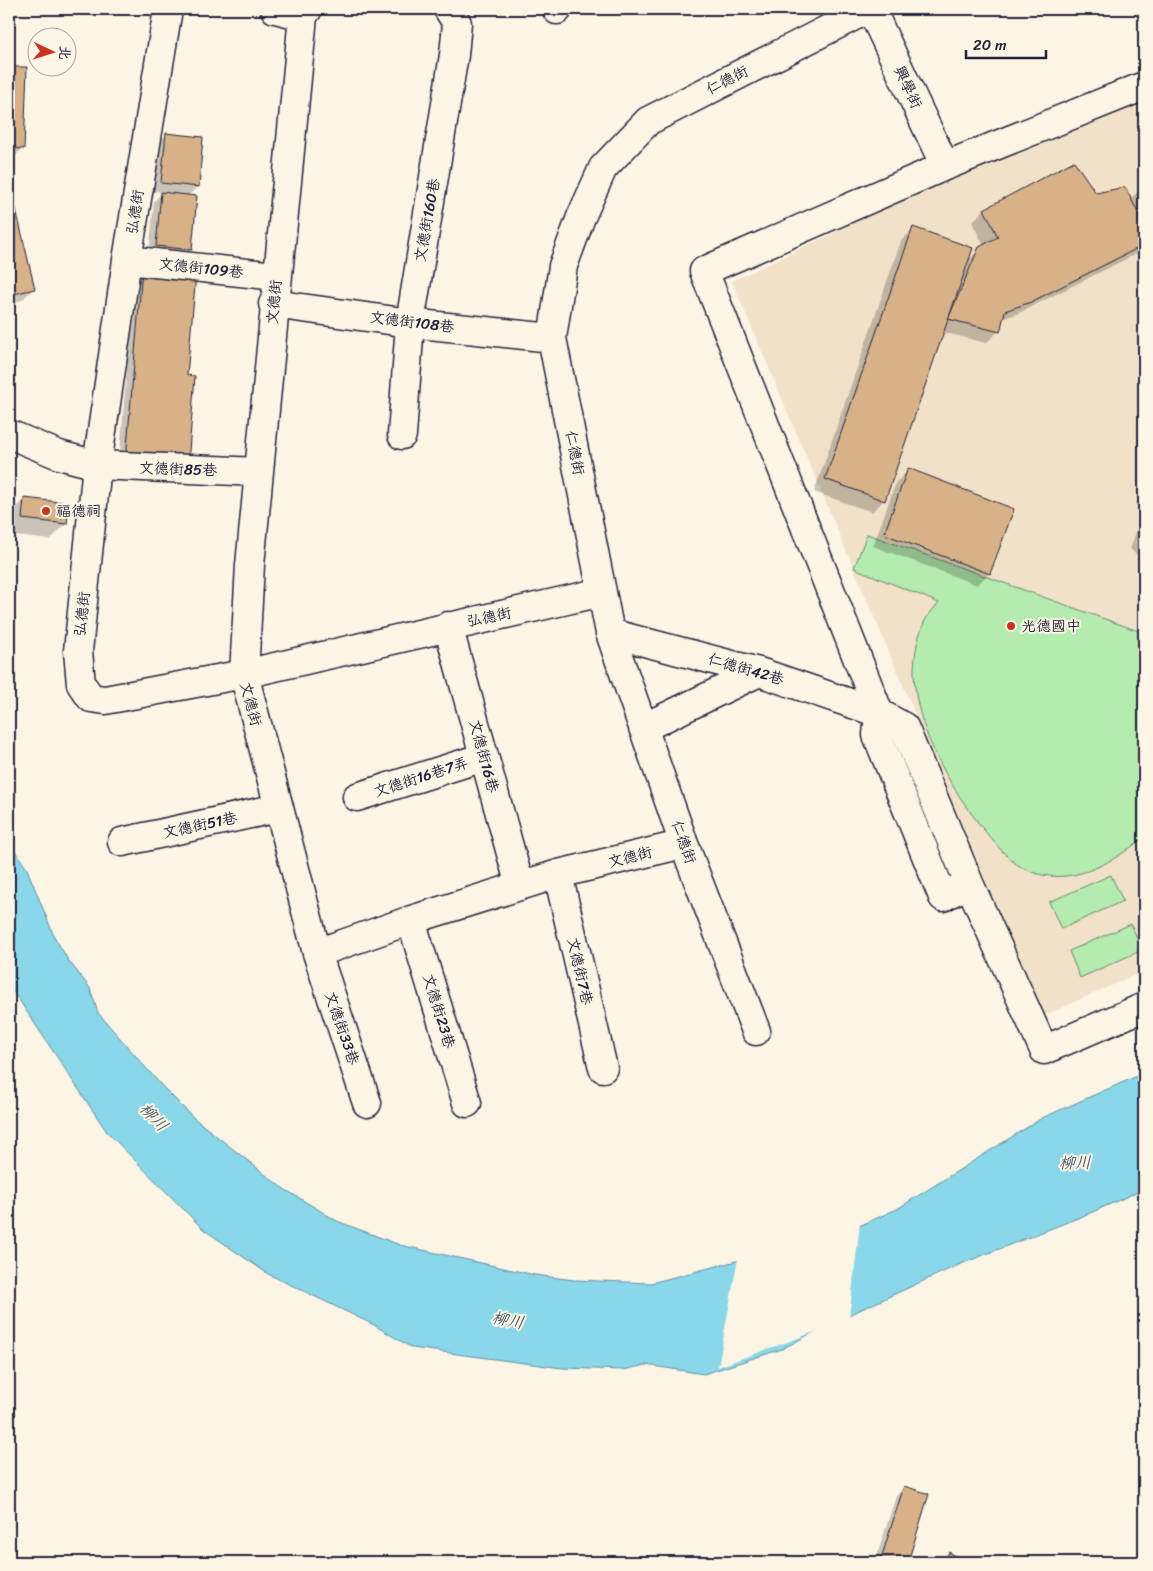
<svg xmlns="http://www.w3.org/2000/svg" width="1153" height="1571" viewBox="0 0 1153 1571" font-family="Sriracha,'LXGW WenKai TC',sans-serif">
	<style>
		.built { fill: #f1e1c9 }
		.green { fill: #b4ebae; stroke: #6b8674 }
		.water { fill: #89d7e8; stroke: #608fa3 }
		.pier { fill: #fcf5e5 }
		.shadow { fill: #0003 }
		.building { fill: #d7b289; stroke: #22223b }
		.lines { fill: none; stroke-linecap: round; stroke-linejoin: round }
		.minor-casing { stroke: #22223b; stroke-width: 31 }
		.minor { stroke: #fcf5e5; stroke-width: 28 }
		.poi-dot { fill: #c8321e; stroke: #fcf5e5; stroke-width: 2 }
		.labels { text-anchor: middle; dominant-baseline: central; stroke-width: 4; stroke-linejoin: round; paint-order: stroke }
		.street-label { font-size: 15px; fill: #22223b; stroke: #fcf5e5 }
		.poi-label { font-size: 15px; fill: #22223b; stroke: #fcf5e5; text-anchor: start }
		.water-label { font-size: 16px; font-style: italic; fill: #41586f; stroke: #fcf5e5 }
	</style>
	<rect width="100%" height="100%" fill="#fcf5e5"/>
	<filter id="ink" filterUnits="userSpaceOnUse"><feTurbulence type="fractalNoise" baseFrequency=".02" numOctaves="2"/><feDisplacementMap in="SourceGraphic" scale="10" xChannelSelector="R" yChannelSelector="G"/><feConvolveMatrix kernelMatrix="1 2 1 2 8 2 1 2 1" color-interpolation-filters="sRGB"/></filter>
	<g filter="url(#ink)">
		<path class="built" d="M1144 85V971L1043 1016 732 281Z"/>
		<path class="green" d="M867 534 1144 633V837C1113 863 1068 889 1027 870 1013 864 1003 852 993 841 955 796 915 733 914 672 914 655 918 632 927 617 930 612 936 607 939 603L854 568Z
			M1111 875 1123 901 1061 929 1049 902Z
			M1131 924 1142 950 1080 978 1069 951Z"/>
		<path class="water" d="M9 842 27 869 54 936 68 960 90 988 98 1013 161 1085 195 1119 281 1187 337 1221 400 1245 535 1275 574 1280 651 1283 841 1234 897 1209 1042 1118 1144 1073V1189L1088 1214 956 1266 827 1325 782 1349 704 1374 646 1365 623 1370 562 1368 412 1348 374 1325 268 1274 203 1229 107 1132 9 985Z"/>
		<path class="pier" d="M860 1223 849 1318 826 1328 718 1367 738 1258 840 1232Z"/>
		<path class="shadow" d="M61 9H74L65 15Z
			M9 68H26L23 148 11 160H9Z
			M166 135 197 187 188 196 191 249 183 257 149 254 154 201 163 192 153 191 158 143Z
			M1074 163 1095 195 1130 199 1144 186V271L1136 254 1017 314 1001 319 999 331 986 343 942 332 884 500 872 512 814 492 901 241 914 228 967 261 984 246 972 222 984 210Z
			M9 185 34 288 22 300 9 304Z
			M142 271 178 471 119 466 134 279Z
			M909 470 989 573 977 585 873 546 896 482Z
			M25 499 66 524 50 540 9 535V515Z
			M1144 510V561L1130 549Z
			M904 1487 927 1495 906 1562H875L896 1496Z
			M950 1554 963 1561V1562H941Z"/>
		<path class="building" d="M9 67H27L24 149 9 148Z
			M166 133 203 137 199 187 161 183Z
			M1074 161 1096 193 1125 187 1144 224V245L1031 302 1005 311 1000 332 948 319 979 247 998 237 984 209Z
			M9 180 35 289 9 295Z
			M161 192 197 196 192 250 156 246Z
			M913 227 973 248 885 501 825 479Z
			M142 270 196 274 187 375 195 376 188 464 126 458Z
			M908 468 1014 509 990 574 884 534Z
			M24 498 69 503 67 524 22 519Z
			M904 1486 929 1494 908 1562H880Z
			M949 1552 965 1561 964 1562H944Z"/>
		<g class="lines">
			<defs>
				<path id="minor" d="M168 9 127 260 97 465 78 651 81 684 91 698 105 700 244 674 602 592
					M275 9 303 16
					M308 9 303 16 250 565 244 674 317 953 367 1103
					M871 9 945 166
					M557 10 558 9
					M127 260 276 276
					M273 304 410 323 552 338
					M9 434 59 455 97 465 259 472
					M402 435 410 323 454 55 457 23 448 9
					M448 626 520 886
					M610 633 759 672 879 713 904 727 969 883 1044 1050 1144 1007
					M643 728 759 672
					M357 797 484 757
					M122 842 278 808
					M558 874 603 1068
					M969 883 943 897 877 735 879 713 704 271 945 166 1144 86
					M411 920 467 1103
					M317 953 411 920 558 874 684 844
					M756 1031 684 844 610 633 552 338 563 266 581 217 603 168 648 121 868 9"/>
			</defs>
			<use href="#minor" class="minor-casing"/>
			<use href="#minor" class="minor"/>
		</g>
	</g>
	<g class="poi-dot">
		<circle cx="46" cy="511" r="5"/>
		<circle cx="1011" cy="626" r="5"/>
	</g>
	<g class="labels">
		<g class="street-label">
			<text transform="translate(727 80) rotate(-27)">仁德街</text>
			<text transform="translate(908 87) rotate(65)">興學街</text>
			<text transform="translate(135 212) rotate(-81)">弘德街</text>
			<text transform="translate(427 220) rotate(-80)">文德街160巷</text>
			<text transform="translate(201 268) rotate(6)">文德街109巷</text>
			<text transform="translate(274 302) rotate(-85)">文德街</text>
			<text transform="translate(412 322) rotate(7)">文德街108巷</text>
			<text transform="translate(575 453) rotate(79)">仁德街</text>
			<text transform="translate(178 469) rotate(2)">文德街85巷</text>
			<text transform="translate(82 614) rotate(-84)">弘德街</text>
			<text transform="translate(489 617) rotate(-12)">弘德街</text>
			<text transform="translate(746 669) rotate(16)">仁德街42巷</text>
			<text transform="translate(251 704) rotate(75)">文德街</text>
			<text transform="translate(484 756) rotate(75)">文德街16巷</text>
			<text transform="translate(421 777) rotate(-18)">文德街16巷7弄</text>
			<text transform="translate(200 825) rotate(-12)">文德街51巷</text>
			<text transform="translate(684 842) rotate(70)">仁德街</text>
			<text transform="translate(630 857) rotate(-14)">文德街</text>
			<text transform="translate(580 971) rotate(77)">文德街7巷</text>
			<text transform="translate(439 1011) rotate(73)">文德街23巷</text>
			<text transform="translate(342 1028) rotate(71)">文德街33巷</text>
		</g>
		<g class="poi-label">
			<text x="56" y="511">福德祠</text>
			<text x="1021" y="626">光德國中</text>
		</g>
		<g class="water-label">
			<text transform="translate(154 1117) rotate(47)">柳川</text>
			<text x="1075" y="1162">柳川</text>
			<text transform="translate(508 1320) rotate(11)">柳川</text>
		</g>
	</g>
	<rect width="1153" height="1571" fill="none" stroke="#fcf5e5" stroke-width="30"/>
	<rect x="15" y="15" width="1123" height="1541" fill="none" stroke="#22223b" stroke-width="2" filter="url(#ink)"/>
	<g transform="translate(52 52) rotate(94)"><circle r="24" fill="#fcf5e5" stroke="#a5a1a1"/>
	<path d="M0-4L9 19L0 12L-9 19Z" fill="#c8321e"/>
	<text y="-8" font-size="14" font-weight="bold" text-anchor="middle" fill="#22223b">北</text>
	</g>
	<path d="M966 50v8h80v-8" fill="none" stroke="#22223b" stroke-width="2.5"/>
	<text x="973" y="50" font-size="15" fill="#22223b" stroke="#fcf5e5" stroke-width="4" paint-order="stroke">20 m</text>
</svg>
